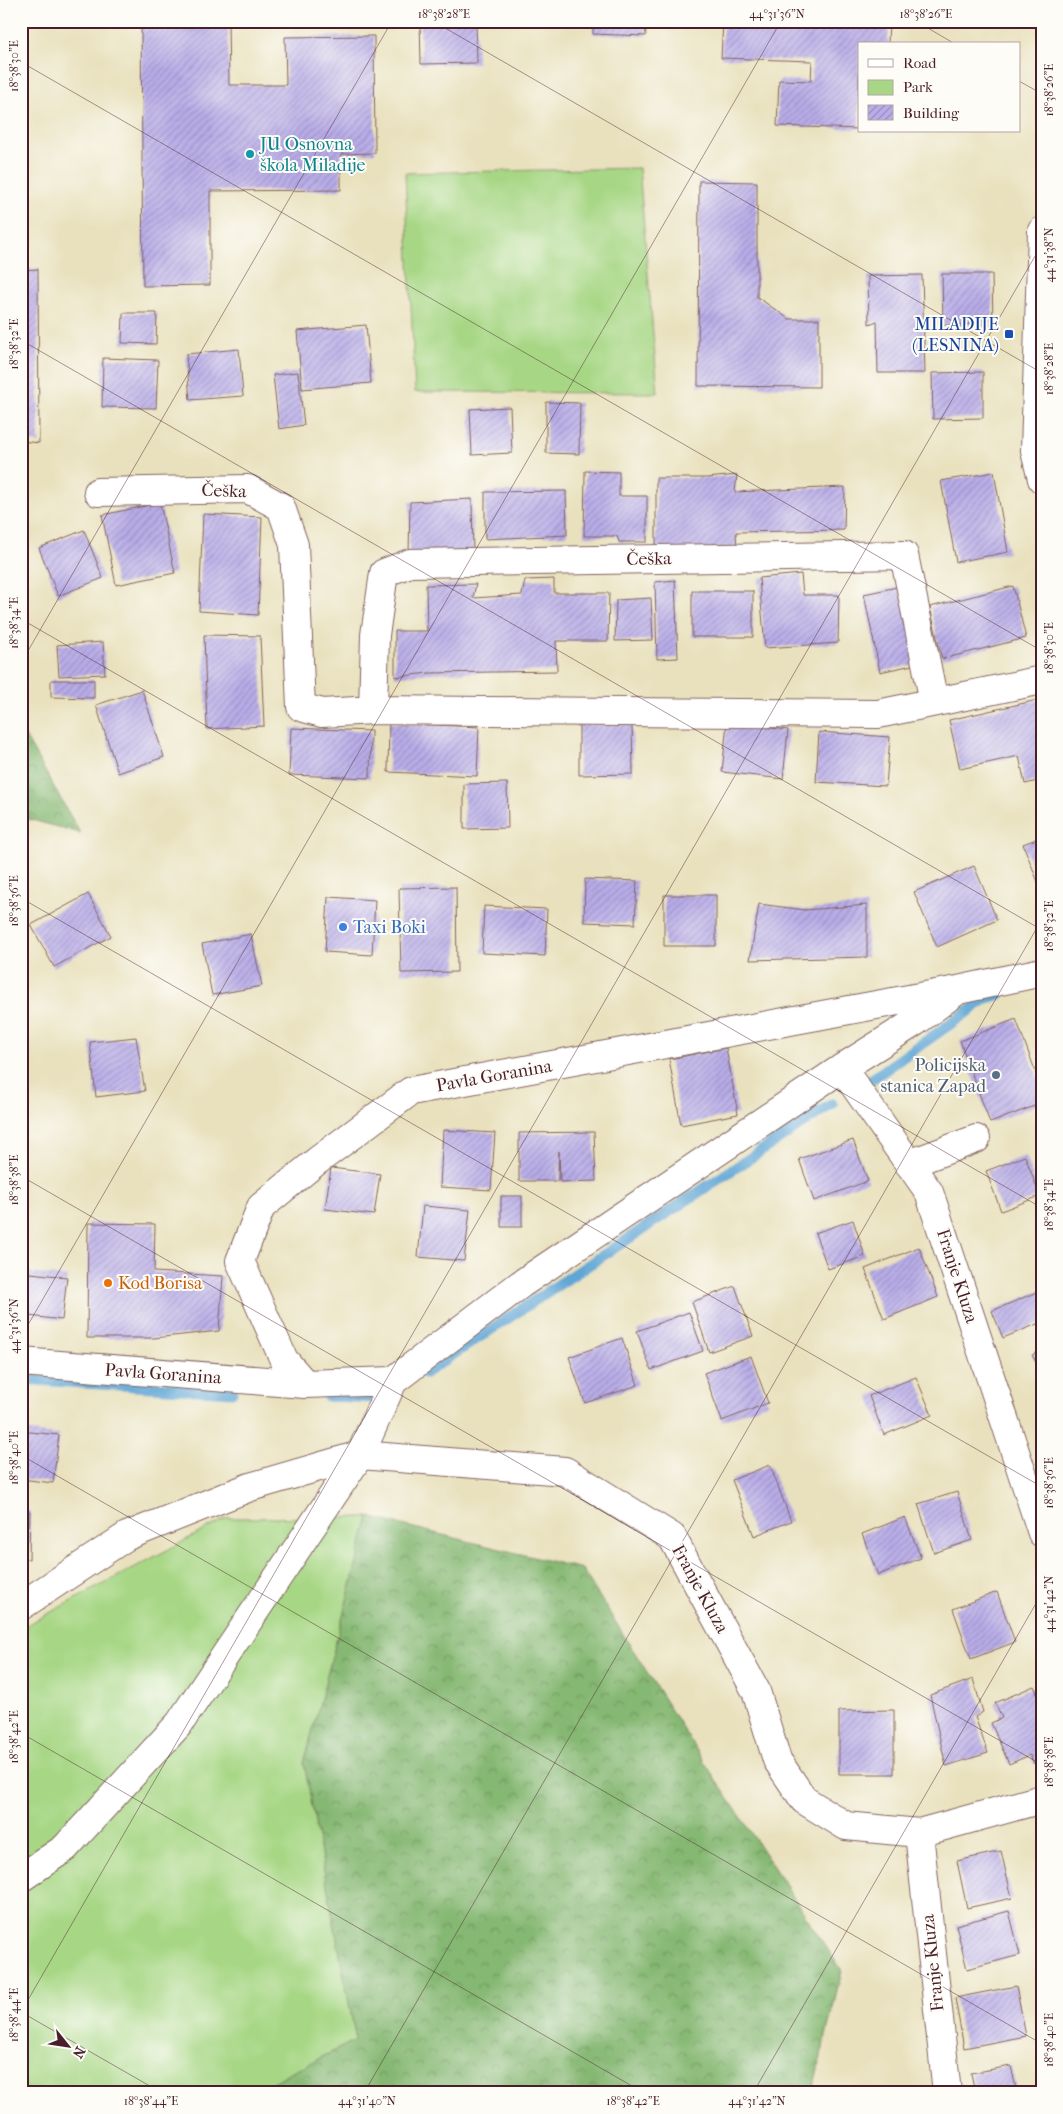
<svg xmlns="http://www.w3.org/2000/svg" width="1063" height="2114" viewBox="0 0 1063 2114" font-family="'IM FELL French Canon',serif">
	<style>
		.green { fill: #a7d785; stroke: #787b58 }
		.forest { fill: url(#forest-crowns); stroke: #686c4e }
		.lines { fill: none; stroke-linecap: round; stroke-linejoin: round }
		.stream { stroke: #5ea5d5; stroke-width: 11 }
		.building { fill: url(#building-hatch) }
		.minor-casing { stroke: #82635e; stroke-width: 30 }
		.major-casing { stroke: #82635e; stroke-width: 30 }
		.minor { stroke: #fff; stroke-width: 28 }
		.major { stroke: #fff; stroke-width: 28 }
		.ticks { fill: none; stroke: #4a1f2b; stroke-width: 1; stroke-opacity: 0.45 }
		.culture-dot { fill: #0f9aa8; stroke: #fdfcf7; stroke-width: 2 }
		.transit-dot { fill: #1a4fb4; stroke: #fdfcf7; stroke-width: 2 }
		.shop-dot { fill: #3f7fe0; stroke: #fdfcf7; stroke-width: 2 }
		.service-dot { fill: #5c6f8a; stroke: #fdfcf7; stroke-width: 2 }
		.food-dot { fill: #e8710a; stroke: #fdfcf7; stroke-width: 2 }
		.labels { text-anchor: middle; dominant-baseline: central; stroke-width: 4; stroke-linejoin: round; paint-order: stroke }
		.culture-label { font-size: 18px; fill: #0d838f; stroke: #fdfcf7; text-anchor: start }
		.transit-label { font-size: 18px; fill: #164399; stroke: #fdfcf7; text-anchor: end }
		.street-label { font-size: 18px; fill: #4a1f2b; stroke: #fdfcf7 }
		.shop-label { font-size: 18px; fill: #366cbe; stroke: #fdfcf7; text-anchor: start }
		.service-label { font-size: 18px; fill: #4e5e75; stroke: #fdfcf7; text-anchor: end }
		.food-label { font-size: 18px; fill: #c56008; stroke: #fdfcf7; text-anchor: start }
		.neatline { fill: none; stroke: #4a1f2b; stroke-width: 2 }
		.ticks-label { font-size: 12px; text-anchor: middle; fill: #4a1f2b }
	</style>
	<defs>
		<pattern id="forest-crowns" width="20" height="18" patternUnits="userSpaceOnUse" patternTransform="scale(1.25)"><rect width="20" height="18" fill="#85b872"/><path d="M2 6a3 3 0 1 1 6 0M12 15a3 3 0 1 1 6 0" fill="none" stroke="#6f955e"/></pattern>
		<pattern id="building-hatch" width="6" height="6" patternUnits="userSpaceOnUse" patternTransform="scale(1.25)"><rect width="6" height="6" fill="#b9ade9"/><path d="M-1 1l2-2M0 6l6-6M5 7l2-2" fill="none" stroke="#988cbd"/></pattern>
	</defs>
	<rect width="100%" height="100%" fill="#fdfcf7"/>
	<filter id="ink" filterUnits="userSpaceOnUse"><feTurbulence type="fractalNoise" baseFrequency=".02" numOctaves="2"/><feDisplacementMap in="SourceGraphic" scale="10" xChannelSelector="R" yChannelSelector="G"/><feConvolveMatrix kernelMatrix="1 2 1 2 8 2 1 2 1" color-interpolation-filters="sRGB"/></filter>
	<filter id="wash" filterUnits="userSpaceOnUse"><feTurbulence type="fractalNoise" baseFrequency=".0096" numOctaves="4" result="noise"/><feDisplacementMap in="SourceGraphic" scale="20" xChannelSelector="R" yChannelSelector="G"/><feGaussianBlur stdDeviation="1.12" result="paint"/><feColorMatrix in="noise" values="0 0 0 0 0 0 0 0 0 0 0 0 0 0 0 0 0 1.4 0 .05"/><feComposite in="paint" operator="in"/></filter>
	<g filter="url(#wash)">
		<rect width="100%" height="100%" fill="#e9e1be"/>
		<path class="green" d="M639 168 658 393 415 392 405 173Z
			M369 1517 304 1763 356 2040 251 2093H21V1628L227 1518Z"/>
		<path class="forest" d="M21 729 80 833 21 817Z
			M369 1517 582 1569 686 1734 842 1971 812 2093H251L356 2040 304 1763Z"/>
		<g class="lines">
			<path class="stream" d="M865 1084 987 998 1000 994
				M425 1373 832 1104
				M21 1379 232 1392
				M328 1396 384 1398"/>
		</g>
		<g id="blocks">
			<path class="building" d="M141 21H228L229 85H286L285 37 374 36 375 153 341 154V190L210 191V285L143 286Z
				M420 21H476L477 63 421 64Z
				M593 21H645L646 36 593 34Z
				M723 21H889L888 44H859V129L777 126 779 80 811 81 812 61 721 58Z
				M699 181 757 182V297L789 319H819V387L698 386Z
				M38 269 39 443 21 441V270Z
				M942 274H992L993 324 943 325Z
				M922 275 925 373H878L877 321 869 324 868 276Z
				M123 313H157L156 344 122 343Z
				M366 325 371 383 302 389 297 331Z
				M239 349 243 396 190 400 186 354Z
				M103 358 158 360 156 408 102 407Z
				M298 372 304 425 279 429 273 375Z
				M983 372V418L933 419 932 373Z
				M546 402 580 403 579 454 546 453Z
				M510 407 512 453 472 455 470 409Z
				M585 471 619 472V496H647V542H619L617 536H584Z
				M994 472 1008 552 956 562 941 481Z
				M737 475 735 492 845 487 844 530 736 532 737 549 656 551V478H707Z
				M566 491 567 535 485 539V492Z
				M472 499 473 553 409 554 410 502Z
				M160 503 175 573 116 585 102 515Z
				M203 514 262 517 258 615 199 611Z
				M84 530 103 578 58 596 39 548Z
				M21 531 26 557 21 558Z
				M801 574 803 595H839L838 643 765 648 759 578Z
				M554 579V593H609L608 641H556L557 671 429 673 395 677V631H427L426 585 476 584 473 598 522 595 525 580Z
				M675 580 678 658 657 659 655 582Z
				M902 586 917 664 880 672 864 594Z
				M1013 586 1026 638 942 659 930 607Z
				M692 591H753V637H692Z
				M651 598 653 640 615 641 616 600Z
				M204 635 260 636 264 726 207 729Z
				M103 642 105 674 59 676 57 645Z
				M51 680H94V698L51 697Z
				M142 690 164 757 118 773 96 705Z
				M1042 699V780L1025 784 1019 756 960 769 949 720Z
				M389 723 479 727 477 776 388 772Z
				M727 723 788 730 783 779 722 772Z
				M632 724 633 774 579 775V725Z
				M291 728 371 731 370 778 289 775Z
				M819 732 890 737 886 786 816 782Z
				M507 783 508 828 464 829V784Z
				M1042 837V892L1023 844Z
				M974 866 997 920 937 947 914 892Z
				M585 879 637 881 635 924 584 922Z
				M456 887 457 972 401 973 399 888Z
				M88 894 111 936 54 967 31 925Z
				M664 895H716V946H664Z
				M328 897 375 900 372 955 325 952Z
				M759 904 805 910 867 905V957L750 960Z
				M484 906 547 909 545 956 482 953Z
				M251 934 262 986 212 995 202 944Z
				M1016 1019 1042 1089V1103L990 1123 960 1041Z
				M136 1037 145 1091 96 1097 90 1042Z
				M726 1048 738 1114 681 1125 669 1059Z
				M443 1130 495 1133 491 1190 440 1187Z
				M594 1132 596 1181 560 1182 559 1151 558 1181H519V1133Z
				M853 1140 868 1181 814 1201 799 1159Z
				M1025 1156 1040 1196 1001 1211 986 1171Z
				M331 1168 380 1174 374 1215 325 1209Z
				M501 1196H522V1227H501Z
				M423 1206 470 1210 464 1261 418 1257Z
				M853 1220 865 1256 828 1269 815 1233Z
				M88 1223 155 1224 154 1272 223 1276 219 1331 154 1338H87Z
				M919 1247 938 1297 884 1319 865 1269Z
				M21 1272 67 1277 62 1320 21 1315Z
				M735 1286 753 1336 709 1352 692 1302Z
				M1039 1291 1042 1298V1322L1003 1338 992 1311Z
				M689 1312 703 1351 651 1370 637 1331Z
				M622 1338 638 1385 585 1403 569 1357Z
				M1042 1350V1373L1032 1355Z
				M751 1356 768 1403 722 1421 704 1373Z
				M916 1377 932 1415 884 1435 869 1396Z
				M21 1431 59 1435 53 1483 21 1479Z
				M770 1465 791 1521 754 1536 732 1480Z
				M957 1492 972 1540 934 1553 918 1504Z
				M21 1510 30 1511 29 1559H21Z
				M905 1517 921 1558 878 1575 862 1534Z
				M997 1592 1015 1642 971 1659 953 1609Z
				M973 1679 983 1712 975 1717 988 1753 946 1766 930 1695Z
				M1034 1686 1042 1704V1760L1034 1764 1030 1755 1009 1764 991 1723 1002 1718 995 1703Z
				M894 1710V1774H839V1711Z
				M1001 1851 1012 1898 967 1908 957 1861Z
				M1009 1911 1020 1955 967 1969 956 1925Z
				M1016 1986 1026 2036 964 2048 955 1998Z
				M1011 2066 1017 2093H975L971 2073Z"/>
		</g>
	</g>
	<g filter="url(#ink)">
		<use href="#blocks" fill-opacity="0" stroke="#82635e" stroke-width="1"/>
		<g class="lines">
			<defs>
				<path id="minor" d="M98 492 248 489 281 507 294 545 301 707 322 713 373 710
					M934 702 904 555 410 563 384 573 375 635 373 710 878 714 1042 680
					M842 1068 929 1192 1042 1533
					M909 1164 976 1139
					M21 1362 305 1384 393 1381 521 1284 842 1068 915 1022 958 990 1042 972
					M305 1384 284 1360 240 1261 261 1207 317 1161 411 1091 952 991
					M21 1606 127 1536 250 1487 360 1455 565 1471 672 1537 756 1691 777 1760 804 1800 846 1826 919 1833 1042 1799
					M919 1833 947 2093
					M21 1878 65 1848 179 1724 360 1455 393 1381"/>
				<path id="major" d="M1042 231 1035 451 1042 479"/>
			</defs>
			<use href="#minor" class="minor-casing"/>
			<use href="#major" class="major-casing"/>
			<use href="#minor" class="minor"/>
			<use href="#major" class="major"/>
		</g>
	</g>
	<path class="ticks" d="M433 21 1042 373M916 21 955 44M21 62 1042 651M1019 81 1042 94M21 340 1042 930M21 619 1042 1208M21 663 392 21M21 898 1042 1487M21 1176 1042 1765M21 1337 781 21M21 1455 1042 2044M21 1733 644 2093M21 2012 162 2093M21 2012 1042 244M364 2093 1042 919M753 2093 1042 1593"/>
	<circle class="culture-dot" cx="250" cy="154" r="5"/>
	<rect class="transit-dot" x="1004" y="329" width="10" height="10" rx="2.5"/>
	<circle class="shop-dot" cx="343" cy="927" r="5"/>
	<circle class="service-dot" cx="996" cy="1075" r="5"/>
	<circle class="food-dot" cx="108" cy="1283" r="5"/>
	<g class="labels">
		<g class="culture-label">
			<text x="260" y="144">JU Osnovna<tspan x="260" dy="21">škola Miladije</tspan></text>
		</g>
		<g class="transit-label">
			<text x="999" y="324">MILADIJE<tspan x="999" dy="21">(LESNINA)</tspan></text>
		</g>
		<g class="street-label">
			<text transform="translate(224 491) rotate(2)">Češka</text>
			<text transform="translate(649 559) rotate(-1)">Češka</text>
			<text transform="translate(494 1076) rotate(-10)">Pavla Goranina</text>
			<text transform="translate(957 1276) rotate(72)">Franje Kluza</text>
			<text transform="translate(163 1374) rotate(4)">Pavla Goranina</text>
			<text transform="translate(700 1589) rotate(61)">Franje Kluza</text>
			<text transform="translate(933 1963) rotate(-96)">Franje Kluza</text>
		</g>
		<g class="shop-label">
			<text x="353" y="927">Taxi Boki</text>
		</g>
		<g class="service-label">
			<text x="986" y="1065">Policijska<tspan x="986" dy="21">stanica Zapad</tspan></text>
		</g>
		<g class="food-label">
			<text x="118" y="1283">Kod Borisa</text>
		</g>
	</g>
	<rect width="1063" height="2114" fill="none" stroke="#fdfcf7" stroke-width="55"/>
	<rect x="858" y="42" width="162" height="90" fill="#fdfcf7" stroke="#b5a4a5"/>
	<rect x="868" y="59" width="25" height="8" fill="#ffffff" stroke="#b5a4a5"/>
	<text x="903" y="68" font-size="15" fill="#4a1f2b">Road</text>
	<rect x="868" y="80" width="25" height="15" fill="#a7d785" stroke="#b5a4a5"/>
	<text x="903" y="92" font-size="15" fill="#4a1f2b">Park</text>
	<rect x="868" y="105" width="25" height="15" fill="url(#building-hatch)" stroke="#b5a4a5"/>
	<text x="903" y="118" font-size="15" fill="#4a1f2b">Building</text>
	<g transform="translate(68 2046) rotate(120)" stroke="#fdfcf7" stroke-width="4" paint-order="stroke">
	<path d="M0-4L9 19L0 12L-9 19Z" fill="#4a1f2b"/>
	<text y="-8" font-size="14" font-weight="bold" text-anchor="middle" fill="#4a1f2b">N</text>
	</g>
	<rect x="28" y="28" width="1008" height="2058" class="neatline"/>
	<g class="ticks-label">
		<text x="444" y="18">18°38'28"E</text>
		<text x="777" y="18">44°31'36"N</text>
		<text x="926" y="18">18°38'26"E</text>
		<text transform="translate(14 66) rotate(-90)" y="4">18°38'30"E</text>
		<text transform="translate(1049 90) rotate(-90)" y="4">18°38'26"E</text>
		<text transform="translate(1049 255) rotate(-90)" y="4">44°31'38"N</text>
		<text transform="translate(14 344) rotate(-90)" y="4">18°38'32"E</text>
		<text transform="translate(1049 369) rotate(-90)" y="4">18°38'28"E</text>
		<text transform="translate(14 623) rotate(-90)" y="4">18°38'34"E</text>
		<text transform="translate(1049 648) rotate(-90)" y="4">18°38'30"E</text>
		<text transform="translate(14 901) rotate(-90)" y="4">18°38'36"E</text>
		<text transform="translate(1049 926) rotate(-90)" y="4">18°38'32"E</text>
		<text transform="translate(14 1180) rotate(-90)" y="4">18°38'38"E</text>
		<text transform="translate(1049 1205) rotate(-90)" y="4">18°38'34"E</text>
		<text transform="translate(14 1326) rotate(-90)" y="4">44°31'36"N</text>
		<text transform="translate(14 1458) rotate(-90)" y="4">18°38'40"E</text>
		<text transform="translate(1049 1483) rotate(-90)" y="4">18°38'36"E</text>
		<text transform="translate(1049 1604) rotate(-90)" y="4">44°31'42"N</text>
		<text transform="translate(14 1737) rotate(-90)" y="4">18°38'42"E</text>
		<text transform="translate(1049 1762) rotate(-90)" y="4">18°38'38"E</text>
		<text transform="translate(14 2015) rotate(-90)" y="4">18°38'44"E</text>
		<text transform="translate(1049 2040) rotate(-90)" y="4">18°38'40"E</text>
		<text x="151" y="2105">18°38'44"E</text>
		<text x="367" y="2105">44°31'40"N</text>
		<text x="633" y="2105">18°38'42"E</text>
		<text x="757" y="2105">44°31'42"N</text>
	</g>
</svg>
